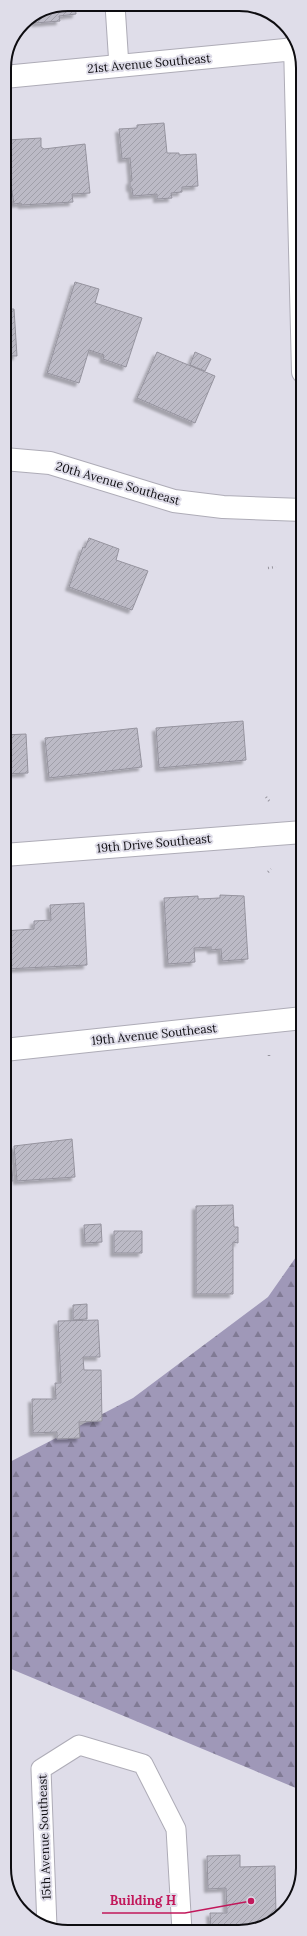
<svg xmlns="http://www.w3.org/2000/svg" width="307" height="1936" viewBox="0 0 307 1936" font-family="Lora,serif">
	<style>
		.forest { fill: url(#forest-firs) }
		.building { fill: url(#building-hatch); stroke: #95939e; filter: url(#shadow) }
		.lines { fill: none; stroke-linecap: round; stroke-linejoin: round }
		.service-casing { stroke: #aeacb7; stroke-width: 21 }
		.minor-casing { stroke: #aeacb7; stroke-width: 24 }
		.tertiary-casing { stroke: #aeacb7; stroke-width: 24 }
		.path { stroke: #97959e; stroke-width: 2.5; stroke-dasharray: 1 3; stroke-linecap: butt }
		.service { stroke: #fff; stroke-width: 19 }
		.minor { stroke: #fff; stroke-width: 22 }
		.tertiary { stroke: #fff; stroke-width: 22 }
		.labels { text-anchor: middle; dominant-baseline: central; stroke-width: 4; stroke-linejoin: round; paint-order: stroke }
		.street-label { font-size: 12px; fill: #0e0d11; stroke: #dfdde9 }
		.rim { fill: none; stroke: #0e0d11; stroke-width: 2 }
		.leader { fill: none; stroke: #c2185b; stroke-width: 1.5 }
		.callout-dot { fill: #c2185b; stroke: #dfdde9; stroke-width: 1.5 }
		.callout-label { font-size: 13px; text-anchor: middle; font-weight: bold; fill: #c2185b; stroke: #dfdde9; stroke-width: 4; stroke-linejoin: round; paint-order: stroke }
	</style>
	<defs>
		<pattern id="forest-firs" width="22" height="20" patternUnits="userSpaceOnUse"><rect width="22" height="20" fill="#9f98b8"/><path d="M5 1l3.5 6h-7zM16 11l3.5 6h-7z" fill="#807a94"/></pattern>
		<pattern id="building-hatch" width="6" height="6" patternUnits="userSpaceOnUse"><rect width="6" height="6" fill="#bcbac6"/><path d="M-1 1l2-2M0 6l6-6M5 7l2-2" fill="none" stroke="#a09fa9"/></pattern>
		<filter id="shadow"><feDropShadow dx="-3.5" dy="3.5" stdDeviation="1" flood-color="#0004"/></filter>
	</defs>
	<rect width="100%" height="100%" fill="#dfdde9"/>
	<path class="forest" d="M303 1247V1791L4 1666V1465L133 1398 268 1297Z"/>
	<path class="building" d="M68 4H75L76 14 59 16 60 21 35 23V18Z
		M164 123 167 153H179V155L196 154 198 186 182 187V192L171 193 172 198 157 199V194L133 196 132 188H130V181H132L130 158 122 159 119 129 137 128V125Z
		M41 138V147L44 149 85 144 90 193 72 194 73 202 22 205 21 203 14 204 11 186 4 187V143H8L7 140Z
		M75 282 99 289 95 303 142 318 126 367 103 359 104 355 89 350 79 383 47 373Z
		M4 309H14L17 356H4Z
		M157 352 215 376 195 423 137 398Z
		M195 352 211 359 205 371 190 365Z
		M89 538 119 549 116 560 148 571 132 610 69 587 83 547 85 548Z
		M243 721 246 760 159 768 156 728Z
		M137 728 142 767 49 778 45 738Z
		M26 734 28 773 4 774V735Z
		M220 895 244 896 248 959 222 961 221 949 211 950V947L194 948 195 962 168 964 164 898 198 896V899L220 898Z
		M84 903 87 965 5 969 4 931 34 929V921L51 920 50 905Z
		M72 1139 75 1177 17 1181 14 1146Z
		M4 1148H10L13 1181H4Z
		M233 1205 234 1227H238V1243L233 1242V1294H196V1206Z
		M101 1224 102 1242 85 1243 84 1225Z
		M114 1231H142V1253H114Z
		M87 1304V1319L73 1320V1305Z
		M98 1320 100 1357H83L84 1370H101L102 1421 79 1422 80 1438 57 1439V1432L33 1433 32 1399H56L55 1383H61L58 1321Z
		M4 1740H6L7 1777H4Z
		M4 1803H8L9 1823H4Z
		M4 1839H7L8 1873 4 1872Z
		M240 1855V1867L275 1866 276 1916 243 1932 196 1931 211 1930 210 1913H227L226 1888 208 1889 207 1856Z"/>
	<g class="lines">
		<defs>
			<path id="service" d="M115 5 119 66
				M47 1927 41 1769 79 1745 143 1764 176 1829 182 1931"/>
			<path id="minor" d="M295 44 303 372
				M4 77 295 49
				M4 459 50 463 174 501 223 507 303 510
				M4 855 303 832"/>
			<path id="tertiary" d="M4 1050 303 1018"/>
		</defs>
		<use href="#service" class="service-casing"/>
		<use href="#minor" class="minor-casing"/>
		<use href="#tertiary" class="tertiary-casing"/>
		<path class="path" d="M268 568 276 567
			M266 797 270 802
			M268 872 271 869
			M269 1055V1058"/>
		<use href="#service" class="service"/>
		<use href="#minor" class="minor"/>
		<use href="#tertiary" class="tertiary"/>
	</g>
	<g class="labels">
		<g class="street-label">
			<text transform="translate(149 63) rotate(-5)">21st Avenue Southeast</text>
			<text transform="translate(118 483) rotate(16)">20th Avenue Southeast</text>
			<text transform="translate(154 843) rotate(-5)">19th Drive Southeast</text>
			<text transform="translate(154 1034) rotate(-6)">19th Avenue Southeast</text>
			<text transform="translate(44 1837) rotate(-92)">15th Avenue Southeast</text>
		</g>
	</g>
	<path d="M0 0H307V1936H0ZM68 11H239A57 57 0 0 1 296 68V1868A57 57 0 0 1 239 1925H68A57 57 0 0 1 11 1868V68A57 57 0 0 1 68 11Z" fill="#dfdde9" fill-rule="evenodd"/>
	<path class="rim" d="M68 11H239A57 57 0 0 1 296 68V1868A57 57 0 0 1 239 1925H68A57 57 0 0 1 11 1868V68A57 57 0 0 1 68 11Z"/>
	<path class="leader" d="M251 1901L185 1913H102"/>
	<circle class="callout-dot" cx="251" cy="1901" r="4"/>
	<g class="callout-label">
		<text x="143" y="1905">Building H</text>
	</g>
</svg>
